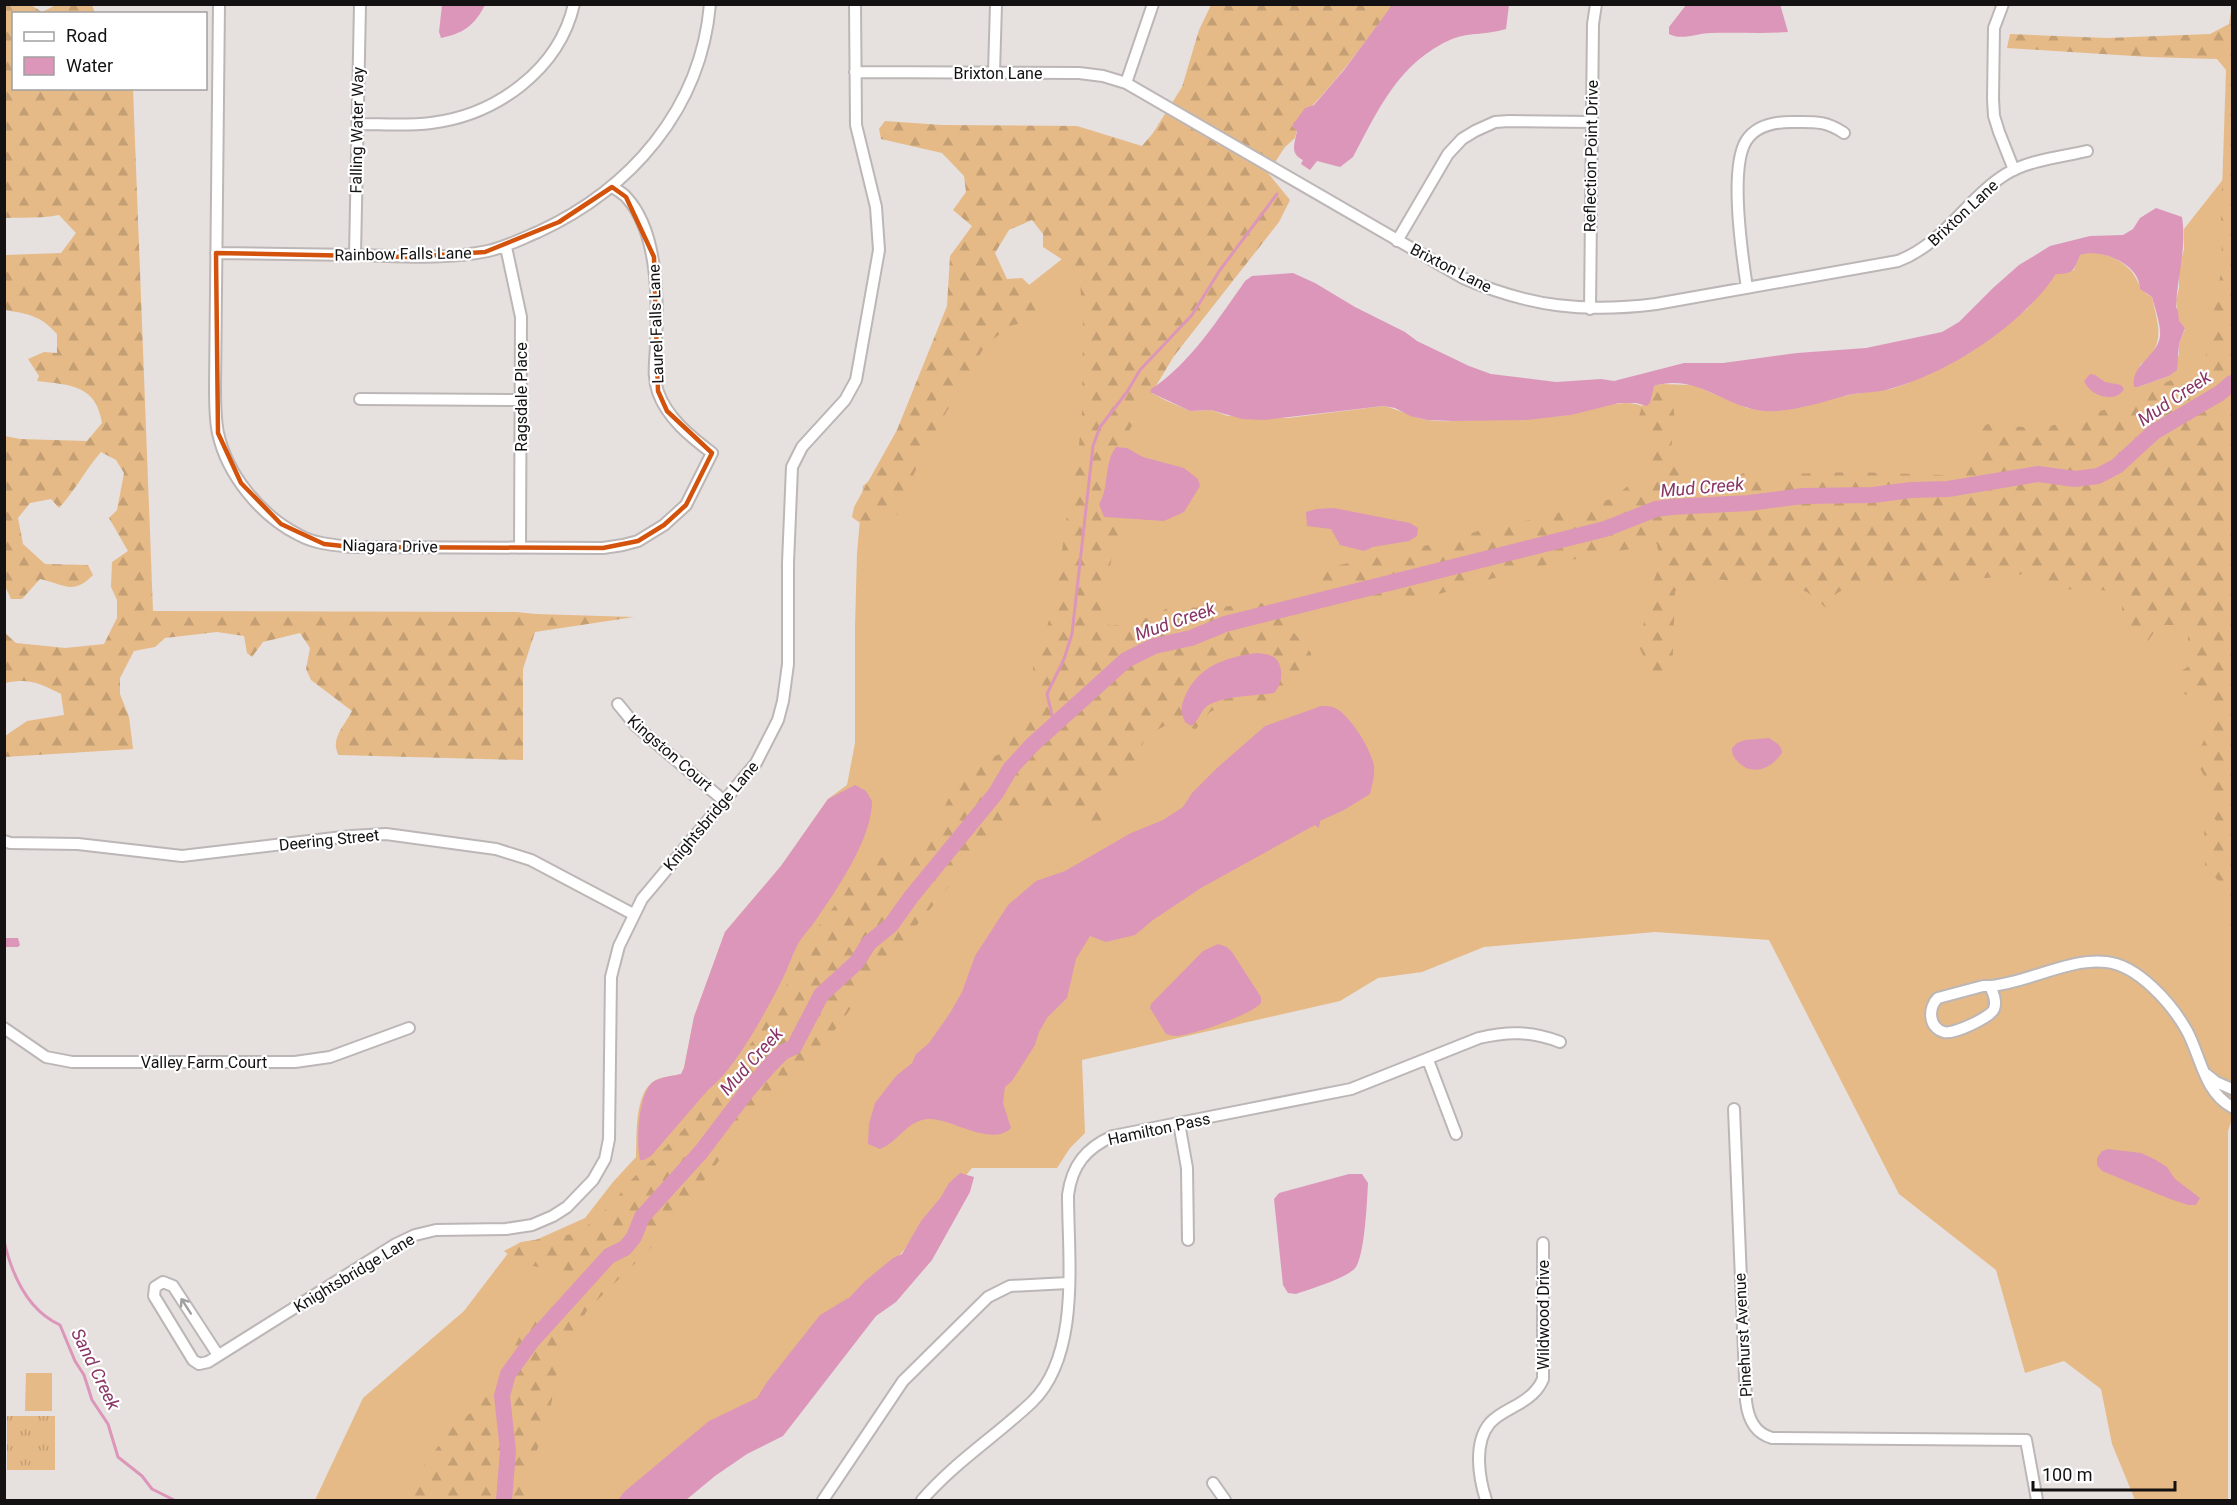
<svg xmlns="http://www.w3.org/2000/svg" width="2237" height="1505" viewBox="0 0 2237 1505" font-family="Roboto,sans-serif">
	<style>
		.grass { fill: #e6ba87 }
		.forest { fill: url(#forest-firs) }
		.park { fill: url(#park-tufts) }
		.water { fill: #dc96b9 }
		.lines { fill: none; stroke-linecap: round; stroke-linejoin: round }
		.stream { stroke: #dc96b9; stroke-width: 3 }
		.river { stroke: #dc96b9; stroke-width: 16 }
		.street-casing { stroke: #bcb7b6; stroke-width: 14 }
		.street { stroke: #fff; stroke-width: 10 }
		.oneway { stroke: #a1a0a0 }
		.marked { fill: none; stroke: #d3520c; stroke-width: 4.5; stroke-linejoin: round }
		.labels { text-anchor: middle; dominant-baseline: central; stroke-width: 4.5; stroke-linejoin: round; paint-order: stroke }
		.street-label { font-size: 16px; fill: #131111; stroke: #fff }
		.water-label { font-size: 18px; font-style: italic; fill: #883563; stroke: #fff }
	</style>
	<defs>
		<pattern id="forest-firs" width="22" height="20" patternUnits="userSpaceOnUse" patternTransform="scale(1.5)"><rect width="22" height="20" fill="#e6ba87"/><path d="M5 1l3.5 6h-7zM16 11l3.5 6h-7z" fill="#c49f74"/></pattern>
		<pattern id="park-tufts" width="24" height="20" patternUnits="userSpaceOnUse" patternTransform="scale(1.5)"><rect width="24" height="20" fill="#e6ba87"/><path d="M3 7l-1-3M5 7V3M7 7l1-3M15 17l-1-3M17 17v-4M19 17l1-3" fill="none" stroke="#c49f74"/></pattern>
	</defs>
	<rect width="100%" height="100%" fill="#e6e0df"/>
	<path class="grass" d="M2232 168V1119L2228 1131V1500H2135L2112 1444 2101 1389 2064 1361 2025 1373 1996 1270 1899 1194 1769 940 1655 932 1484 947 1422 972 1378 978 1340 1001 1082 1060 1085 1133 1070 1148 1057 1168H972L755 1429 662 1500H315L363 1398 464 1311 509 1252 585 1218 613 1182 636 1157C637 1136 634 1094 654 1081 660 1077 673 1076 681 1074L684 1068 694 1017 725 932 781 866 828 799 847 785 855 743V627L857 553 863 486 903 452 996 311 1076 248 1150 392 1167 401 1190 411 1211 410 1228 416 1288 418 1383 406C1398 409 1411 417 1427 420 1442 422 1457 421 1473 420 1502 420 1531 419 1561 416 1584 414 1620 396 1642 406L1654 386 1661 384 1693 385 1747 408 1765 411 1808 405 1853 394 1891 389 1906 384 1968 354 2027 309 2056 274 2074 270 2080 254C2097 249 2121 258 2132 272 2139 281 2140 292 2152 297 2158 326 2167 344 2140 365L2138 387 2169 376 2179 355V344L2185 329 2178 321 2176 300 2179 288V268L2184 249V229Z
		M26 1373H52V1411H25Z"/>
	<path class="forest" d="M5 4 31 5 42 12 56 5H92L95 13 14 14V88L133 89 153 611 516 612 536 614 634 617 535 632 523 669V760L339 755C329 740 345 725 352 711L311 680 306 669 310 648 300 633 263 642 252 657 247 653 244 636 217 632 165 638 155 647 134 651 120 678V694L129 717 133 749 5 757V736L27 721 64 715 61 694C38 683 31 678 5 683V633L16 643 65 648 104 644 117 618V600L111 587 112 562 128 551 109 518 117 510 124 473 116 460 101 452C85 470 75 491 59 508L51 499 30 503 18 518 23 544 45 564 88 565 93 575C73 596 64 584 40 579L22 599H11L5 586V436L20 439 87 441 102 423C96 385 71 385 37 381L39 376 28 359 44 352 57 353V334C40 315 28 314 5 310V255L61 253 76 233 59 215C41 219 23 217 5 218Z
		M1211 5H1393C1361 47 1331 90 1292 126L1297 130 1295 138 1285 147 1268 173 1290 200 1279 222 1174 356 1124 439 1122 481 1125 534 1113 552 1106 586 1105 611 1109 626 1137 622 1168 608 1220 607 1262 603 1285 622 1311 653V672L1290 677 1278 697 1254 704H1228L1210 712 1196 729 1168 724 1145 737C1136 763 1135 779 1107 789V821L1095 840 1071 812 1024 811 1000 825 867 985 840 1024 740 1133 659 1240 588 1309 574 1332 559 1361 549 1416 534 1459 529 1487V1500H391L413 1480 455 1424 472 1412 502 1371 522 1332 566 1291 562 1272 519 1263 504 1251 521 1242 579 1233 614 1202 629 1182 683 1130 753 1041 792 976 812 934 833 908 859 869 871 860 910 851 940 816 967 762 998 755 1036 704 1033 667 1045 635 1056 593 1071 488 1079 445 1082 414 1083 325 1080 282 1069 264 1043 247V234L1032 220 1009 230 995 253 1007 279 1022 278 1041 296 1055 301V312L1042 319 1013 325 986 344 923 452 897 515C879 524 869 532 852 517L854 507 897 430 947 306 950 256 972 226 953 210 966 192 964 176 942 153 881 139 879 129 885 121 942 125 1077 126 1142 146 1153 133 1182 87 1199 30Z
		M2232 5V461L2218 474 2227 495 2232 516V947L2225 933C2237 893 2231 896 2205 866L2204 827 2218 823C2208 812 2208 800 2198 789L2204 776 2197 762 2201 747 2219 706 2212 699 2178 693 2175 675 2189 666 2207 670 2214 661 2193 657 2188 641V628L2180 625H2159L2146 644H2131L2121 633C2124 618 2121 602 2121 586L2112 591 2087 589 2046 590 2025 574 1945 582 1914 591C1882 576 1862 576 1833 596L1830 611 1807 592 1795 588 1715 579 1691 584 1675 591 1672 679 1650 671 1637 642 1644 623 1645 604 1660 564 1657 544 1550 564 1471 584 1414 602 1357 597 1301 578 1309 572 1450 540 1481 530 1525 521 1611 499 1637 479 1649 474V441L1638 420 1642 406H1647L1653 391 1665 394 1672 400 1675 418 1671 449 1681 475 1689 482 1712 491 1726 487 1733 479 1747 471 1774 481 1785 474 1854 472 1942 475 1966 464 1977 456 1982 446 1974 437 1977 426 1996 423 2022 427 2044 428 2110 408 2204 365 2222 267 2221 221 2226 70 2217 59 2149 57 2007 48 2010 34 2107 38 2210 34 2229 24Z"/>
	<path class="park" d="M7 1416H55V1470H7Z"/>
	<path class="water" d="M1393 4 1509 5 1506 29C1488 35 1470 32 1452 39 1399 62 1378 110 1353 157L1340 167 1317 161 1310 170 1301 164 1303 160C1289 153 1295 143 1297 131L1292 126 1305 108 1314 105 1344 70Z
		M1780 4 1788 32C1762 34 1737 32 1711 33 1697 33 1682 41 1669 34V27L1686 5Z
		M442 5V4L485 5C474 26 464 33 441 38L439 32Z
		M2156 208 2182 217C2187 248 2177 277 2176 307L2178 311 2179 321 2185 328 2179 344 2177 370 2169 376 2138 387H2134C2130 365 2158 356 2160 336 2161 324 2155 309 2152 297L2140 289C2140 264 2101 248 2080 255 2074 270 2074 274 2056 274 2023 324 1951 372 1893 388 1879 393 1863 392 1848 395 1824 402 1788 413 1763 411 1724 407 1697 373 1654 386L1650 403 1647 406 1636 403H1619L1571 415 1527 420 1453 421 1427 420 1410 416 1395 408 1383 406 1264 420 1242 419 1211 410 1190 411 1150 392 1151 389C1188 366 1220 317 1245 281L1252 276 1293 273 1315 283 1355 307 1405 332 1417 341 1469 366 1491 374 1556 382 1601 379 1614 381 1684 363H1723L1797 353 1866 348 1942 332 1959 322 1993 288 2019 265 2034 256 2050 246 2090 236 2123 235 2133 229 2140 218Z
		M2090 374 2095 375 2105 382 2121 385 2124 389C2115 405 2089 395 2084 381Z
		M1116 447 1127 448 1143 457 1184 468 1198 479 1200 486 1184 512 1164 521 1104 517 1099 504C1110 487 1103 464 1116 447Z
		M1334 508 1410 523 1418 528 1417 536 1409 541 1373 547 1364 551 1340 545 1331 529 1307 526 1306 512 1316 509Z
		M1257 653C1264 654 1272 654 1277 660 1284 670 1282 685 1274 693 1257 696 1219 696 1206 707 1200 712 1199 721 1191 726L1185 722C1181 713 1180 708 1184 699 1196 667 1225 657 1257 653Z
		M1321 706C1326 706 1330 706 1335 708 1350 715 1371 749 1374 766 1375 776 1372 785 1370 794L1344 810 1320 821 1319 828 1315 825 1201 888 1153 920 1135 935 1106 942 1090 936 1076 959 1067 998 1047 1018 1039 1032 1035 1045 1012 1081 1005 1087 1003 1103 1011 1128C992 1147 954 1120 931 1119 908 1118 899 1142 880 1149L868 1144 869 1124 875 1103 896 1076 912 1063 916 1054 929 1043 950 1013 962 992 975 956 1008 905 1036 881 1065 871 1131 833 1163 820 1183 807 1192 793 1217 768 1265 726Z
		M1769 738C1775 742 1782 745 1782 753 1771 769 1752 777 1737 761 1733 756 1732 754 1732 748L1737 743 1745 740Z
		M855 785 866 791 872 801C872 839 837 889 816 920 810 929 801 937 797 946 791 957 788 969 782 980 767 1010 734 1071 708 1090L651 1156 644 1160H640C636 1143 638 1093 653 1082 660 1077 672 1076 681 1074L684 1068 694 1017 725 932 781 866 828 799Z
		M4 938H18L20 945 18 947H5Z
		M1218 944 1227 947 1232 952 1261 997V1003C1253 1014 1191 1036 1176 1036 1173 1036 1170 1035 1166 1034L1150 1008 1151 1004 1203 951Z
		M2108 1149 2141 1153 2154 1159 2167 1167 2175 1179 2200 1198 2196 1205H2188L2170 1199 2102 1171 2097 1165V1158L2102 1151Z
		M960 1173 974 1177 970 1192 932 1260 896 1302 876 1316 783 1436 747 1454 715 1476 686 1500H618L624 1492 709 1421 757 1398 767 1382 820 1315 850 1297 865 1281 893 1258 902 1254 921 1221 941 1197 949 1183Z
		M1349 1174H1362L1368 1183C1367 1201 1365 1252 1356 1267 1348 1278 1310 1289 1296 1294L1288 1293 1283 1285 1274 1199 1279 1193Z"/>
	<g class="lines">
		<path class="stream" d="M1054 723 1047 694 1064 659 1072 634 1093 446 1100 427 1127 392 1140 370 1192 315 1220 270 1277 194
			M4 1241C12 1275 27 1310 60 1325L75 1361 84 1375 92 1400 108 1424 118 1457 142 1476 152 1489 174 1500"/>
		<path class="river" d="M504 1500 508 1451 502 1396 508 1374 532 1341 609 1256 625 1248 634 1237 642 1217 701 1152 748 1090 772 1063 783 1052 794 1047 821 995 857 962 869 943 891 925 911 897 996 793 1010 769 1032 745 1126 660 1154 646 1191 638 1225 624 1605 529 1656 509 1671 507 1749 503 1803 496 1873 495 1911 490 1948 489 2038 474 2075 479 2098 476 2117 466 2154 432 2220 393 2232 383"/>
		<defs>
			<path id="street" d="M219 4 215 387C215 402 215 419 218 433 227 475 261 516 299 535 315 544 334 545 352 547L603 548 623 545 638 541 664 525 686 505 712 453C691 437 667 418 658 392 652 375 656 359 656 342 658 299 658 232 627 198 623 193 617 190 612 187
				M2003 4 1994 28 1993 99 1994 116 1999 132 2014 170
				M855 72 1079 73 1103 76 1126 83 1463 278C1530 307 1585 313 1656 304L1898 261C1945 243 1965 200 2006 174 2029 160 2061 157 2087 151
				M994 73 996 4
				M1126 83 1153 4
				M358 124C382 124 407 126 431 123 496 115 559 70 574 4
				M1397 241 1448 154 1462 139 1475 131 1495 122 1509 121 1591 122
				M506 247 521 317 520 548
				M216 253C263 254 310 254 357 255 400 256 445 260 488 251 506 247 521 239 538 232 631 189 701 109 710 4
				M355 255 360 4
				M1747 288C1742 255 1729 169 1746 141 1756 125 1774 122 1791 122 1813 122 1825 120 1844 133
				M1590 309 1593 24 1596 4
				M360 399 522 400
				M618 704 636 726 723 800
				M4 841 10 843 78 844 182 856 351 836 386 834 496 849 531 860 633 914
				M1983 986H1990C1993 993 1997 1001 1994 1009 1991 1017 1953 1035 1944 1032 1928 1028 1928 1007 1938 998Z
				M1990 986C2027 983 2068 958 2106 962 2138 965 2172 1004 2187 1031 2201 1057 2204 1092 2232 1107
				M4 1028 46 1057 72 1062H295L330 1057 409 1028
				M1428 1060 1456 1134
				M2206 1074 2216 1082 2232 1089
				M1734 1109 1746 1401C1748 1418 1754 1433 1772 1438L2026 1440 2037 1500
				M1179 1123 1187 1168 1188 1240
				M218 1355 173 1286 163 1282 155 1287 154 1296 193 1360 199 1364 208 1362 396 1244 415 1235 436 1230 506 1229 532 1225 553 1216 567 1207 593 1180 605 1159 609 1139 611 977 619 946 642 899 756 763 778 720 783 701 788 664V563L792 467 802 447 845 400 856 380 879 250 876 207 856 125 855 4
				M1213 1483 1225 1500
				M823 1500 903 1381 988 1297 1010 1286 1068 1283
				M922 1500C955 1462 996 1436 1032 1402 1081 1354 1068 1258 1068 1195 1072 1165 1086 1148 1113 1136L1351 1089 1479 1038C1508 1031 1532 1031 1560 1042
				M1486 1500C1479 1478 1473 1443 1490 1423 1497 1415 1508 1410 1517 1405 1529 1398 1538 1391 1543 1379V1243"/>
		</defs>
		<use href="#street" class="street-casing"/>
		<use href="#street" class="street"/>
	</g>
	<defs><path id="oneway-shaft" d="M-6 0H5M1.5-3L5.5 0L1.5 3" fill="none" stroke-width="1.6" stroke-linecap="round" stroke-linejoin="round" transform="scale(1.5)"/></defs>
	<use class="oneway" href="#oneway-shaft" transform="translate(186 1306) rotate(-123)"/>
	<path class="marked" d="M612 187 626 197 654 257 658 391 667 411 712 453 686 505 664 525 638 541 603 548 352 547 324 544 281 524 241 483 218 433 216 253 408 257 485 252 559 222Z"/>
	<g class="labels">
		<g class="street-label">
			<text x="998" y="73">Brixton Lane</text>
			<text transform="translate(357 130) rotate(-89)">Falling Water Way</text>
			<text transform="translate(1591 156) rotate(-89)">Reflection Point Drive</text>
			<text transform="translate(1963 213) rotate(-43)">Brixton Lane</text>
			<text transform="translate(403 254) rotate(-1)">Rainbow Falls Lane</text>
			<text transform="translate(1451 268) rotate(27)">Brixton Lane</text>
			<text transform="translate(656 324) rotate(-92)">Laurel Falls Lane</text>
			<text transform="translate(521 397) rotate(-90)">Ragsdale Place</text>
			<text transform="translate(390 546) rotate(1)">Niagara Drive</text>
			<text transform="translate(670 753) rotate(41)">Kingston Court</text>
			<text transform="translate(711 816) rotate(-50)">Knightsbridge Lane</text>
			<text transform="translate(329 840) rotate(-6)">Deering Street</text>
			<text x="204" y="1062">Valley Farm Court</text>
			<text transform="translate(1159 1129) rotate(-12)">Hamilton Pass</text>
			<text transform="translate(354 1273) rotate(-31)">Knightsbridge Lane</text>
			<text transform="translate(1543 1315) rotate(-90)">Wildwood Drive</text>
			<text transform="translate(1743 1335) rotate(-93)">Pinehurst Avenue</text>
		</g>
		<g class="water-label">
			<text transform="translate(2174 398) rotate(-34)">Mud Creek</text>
			<text transform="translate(1702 487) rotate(-5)">Mud Creek</text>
			<text transform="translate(1175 621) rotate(-19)">Mud Creek</text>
			<text transform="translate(751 1061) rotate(-48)">Mud Creek</text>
			<text transform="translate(96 1369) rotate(64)">Sand Creek</text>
		</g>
	</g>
	<rect width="2237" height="1505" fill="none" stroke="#131111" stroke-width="12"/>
	<rect x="12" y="12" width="195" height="78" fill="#ffffff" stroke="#a1a0a0" stroke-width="1.5"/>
	<rect x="24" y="32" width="30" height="9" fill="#ffffff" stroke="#a1a0a0" stroke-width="1.5"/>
	<text x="66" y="42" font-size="18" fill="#131111">Road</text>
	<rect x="24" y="57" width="30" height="18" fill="#dc96b9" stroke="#a1a0a0" stroke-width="1.5"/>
	<text x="66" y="72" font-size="18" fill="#131111">Water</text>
	<path d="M2033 1481v9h142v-9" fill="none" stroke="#131111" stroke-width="3"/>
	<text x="2042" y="1481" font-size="18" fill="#131111" stroke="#ffffff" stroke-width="4.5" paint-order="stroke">100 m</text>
</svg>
